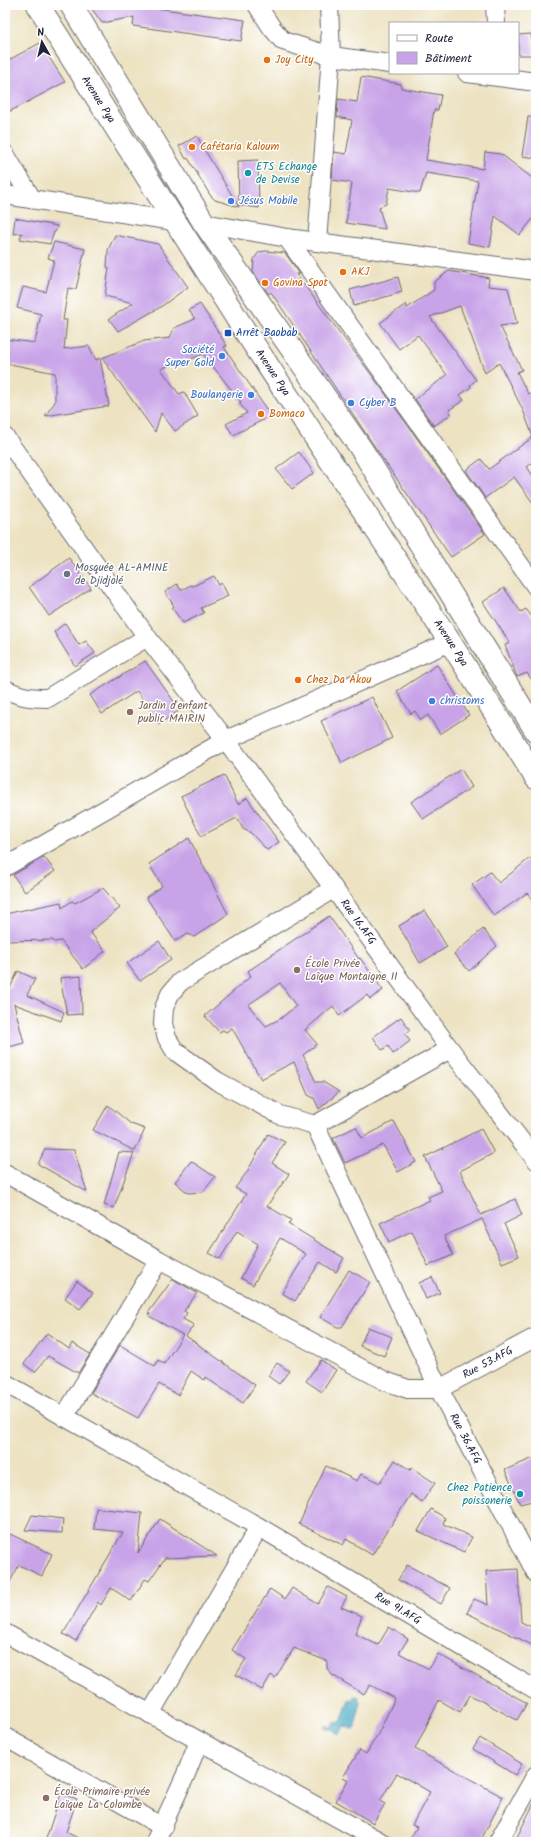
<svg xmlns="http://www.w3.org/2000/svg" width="541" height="1847" viewBox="0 0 541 1847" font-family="Kalam,sans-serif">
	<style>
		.water { fill: #44aac4; stroke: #336680 }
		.building { fill: #c8a3e8; fill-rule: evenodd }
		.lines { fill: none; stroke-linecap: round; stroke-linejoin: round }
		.minor-casing { stroke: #69666b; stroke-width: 20 }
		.secondary-casing { stroke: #69666b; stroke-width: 24 }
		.minor { stroke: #fff; stroke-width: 18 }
		.secondary { stroke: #fff; stroke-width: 22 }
		.food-dot { fill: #e8710a; stroke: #fff; stroke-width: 1.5 }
		.culture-dot { fill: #0f9aa8; stroke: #fff; stroke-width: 1.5 }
		.shop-dot { fill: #3f7fe0; stroke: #fff; stroke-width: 1.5 }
		.transit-dot { fill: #1a4fb4; stroke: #fff; stroke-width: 1.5 }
		.worship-dot { fill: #6b7280; stroke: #fff; stroke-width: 1.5 }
		.education-dot { fill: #8d6e63; stroke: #fff; stroke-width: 1.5 }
		.labels { text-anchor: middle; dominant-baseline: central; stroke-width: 3; stroke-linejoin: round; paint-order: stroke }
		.food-label { font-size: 11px; fill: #c56008; stroke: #fff; text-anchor: start }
		.street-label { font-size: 11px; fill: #22223b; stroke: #fff }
		.culture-label { font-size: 11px; fill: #0d838f; stroke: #fff; text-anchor: start }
		.shop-label { font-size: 11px; fill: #366cbe; stroke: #fff; text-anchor: start }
		.transit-label { font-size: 11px; fill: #164399; stroke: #fff; text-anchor: start }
		.worship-label { font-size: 11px; fill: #5b616d; stroke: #fff; text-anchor: start }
		.education-label { font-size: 11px; fill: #785e54; stroke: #fff; text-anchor: start }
	</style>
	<rect width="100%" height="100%" fill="#fff"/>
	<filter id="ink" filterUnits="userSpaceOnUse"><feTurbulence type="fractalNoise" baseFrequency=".025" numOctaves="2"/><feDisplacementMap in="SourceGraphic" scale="8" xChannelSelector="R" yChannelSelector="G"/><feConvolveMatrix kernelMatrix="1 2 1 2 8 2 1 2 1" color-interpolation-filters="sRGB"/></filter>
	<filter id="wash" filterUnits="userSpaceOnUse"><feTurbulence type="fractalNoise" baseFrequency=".012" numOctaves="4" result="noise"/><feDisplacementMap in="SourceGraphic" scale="16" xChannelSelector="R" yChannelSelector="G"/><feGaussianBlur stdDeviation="0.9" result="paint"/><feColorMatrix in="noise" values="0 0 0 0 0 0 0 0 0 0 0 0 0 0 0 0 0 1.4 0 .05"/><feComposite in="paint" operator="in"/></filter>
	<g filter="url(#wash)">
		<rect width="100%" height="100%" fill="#ede3c3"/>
		<path class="water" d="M354 1696 359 1698 358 1702H361L354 1730 345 1726 341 1732 338 1734 332 1729H325L326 1725 331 1727 334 1723 341 1722 349 1699 353 1700Z"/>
		<g id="blocks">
			<path class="building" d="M89 5H133L245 20 241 41 133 26 134 17 102 23Z
				M531 34 534 55H518V35Z
				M40 43 65 82 5 114V62Z
				M361 77 401 84V88L441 95 438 110H434L426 160 483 169 485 152 501 154 536 181V215L520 235 495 216 490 247 468 243 478 181 426 173 420 193 389 188 386 204 379 207 385 229 346 223 352 183 332 180 334 152 346 154 352 120 337 117 338 99 357 102Z
				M528 117H536V158L522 156Z
				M197 136 204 149 239 207 215 200 210 195 188 158 186 159 179 146Z
				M258 160 259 208 239 205 238 161Z
				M15 218 57 226 56 231 54 232 50 244 20 239 22 233 13 234Z
				M115 235 158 244 188 287 159 308 118 331 109 319 133 303 105 296 109 268 107 267 108 250Z
				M54 242 85 249 76 289 68 288 63 320H67L64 349 89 346 96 360 100 358 109 406 45 416 55 402V373L5 363V339L35 343 41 314 17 308 23 287 46 292 54 260 48 258Z
				M266 251 285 253 300 274H296L382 389 485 534 451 557 385 462 271 292 269 294 253 272 254 259 259 252Z
				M449 271 489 278 488 286 508 288 517 324 500 326 522 370 517 372 528 394 536 391V460L527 467 536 480V507L514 477 485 498 466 470 481 459 489 469 533 437 523 410 499 363 485 373 460 306 430 317 476 380 470 385 471 387 460 395 464 400 449 410 451 414 434 426 415 399 447 375 418 335 399 349 380 323 406 304 407 308 434 290V282Z
				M398 277 402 292 354 306 350 290Z
				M200 304 227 346 224 347 271 416 233 435 226 424 247 413 239 403 241 402 203 354 187 361 184 359 161 369 179 394 184 392 198 416 175 431 161 413 155 432 102 358 144 341 170 338 174 328 195 319 189 310Z
				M299 452 314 473 292 489 276 469Z
				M69 558 91 588 49 616 29 587Z
				M214 576 219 585 222 583 228 596 201 608 204 613 183 623 172 608 174 606 165 592 177 584 181 590 191 585 193 586Z
				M504 588 521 612 526 609 536 622V686L527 673 517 677 505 645 510 643 483 602Z
				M65 623 79 645 86 641 95 653 75 666 54 632Z
				M145 661 180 710 159 724 137 691 102 714 90 695Z
				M437 665 469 715 440 734 428 715 421 720 415 711 411 714 397 691Z
				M372 697 392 738 342 763 321 721Z
				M461 769 472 787 423 819 411 802Z
				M224 775 238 804 247 798 279 842 267 850 251 833 243 829 237 818 201 836 181 796Z
				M189 838 228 914 194 937 188 934 175 941 146 897 162 886 149 864Z
				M44 857 55 871 25 892 13 875Z
				M530 858 536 865V904L527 893 494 916 472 885 490 872 499 883Z
				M103 888 120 908 90 932 105 951 83 969 61 941 54 942 53 940 5 941V914L61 902 62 908 72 901 75 903Z
				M425 910 447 947 420 963 399 926Z
				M329 916 359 959 360 958 383 990 370 999 367 995 339 1016 333 1006 305 1030 317 1044 303 1055 316 1082H323L339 1092 319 1109 314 1098 308 1095 294 1062 261 1079 232 1028 226 1032 223 1030 219 1032 205 1016 251 976 248 971ZM280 983 296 1006 280 1019 266 1026 248 1005Z
				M483 929 497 946 469 971 454 954Z
				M159 941 171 960 140 981 127 963Z
				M18 971 35 979 27 995 64 1012 61 1021 14 1004 24 1043 5 1048V988H10Z
				M81 976 82 1014 67 1015 60 978Z
				M401 1017 410 1030 405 1034 410 1041 393 1054 388 1046 382 1050 373 1037Z
				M108 1105 131 1124 145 1129 135 1151 93 1130Z
				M394 1121 416 1162 398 1172 383 1145 345 1163 333 1138 356 1127 362 1138Z
				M481 1129 494 1153 460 1171 481 1215 515 1199 522 1215 504 1224 519 1256 502 1263 482 1219 444 1236 453 1255 428 1266 412 1231 389 1242 380 1223 430 1200 428 1197 442 1191 425 1157Z
				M268 1134 285 1142 272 1163 289 1174 267 1206 291 1220 288 1224 344 1258 336 1272 320 1262 295 1301 282 1293 306 1254 280 1238 253 1285 241 1278 258 1244 237 1231 220 1259 209 1253 246 1194 235 1188 247 1172Z
				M45 1149 74 1150 87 1192 38 1164Z
				M119 1152 134 1153 114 1208 104 1205Z
				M191 1161 215 1177 203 1192 188 1193 175 1182Z
				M349 1270 370 1282 342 1327H337L320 1317Z
				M432 1277 440 1293 426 1299 419 1283Z
				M173 1279 197 1293 184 1311 187 1313 183 1319 194 1325 186 1336 255 1385 243 1403 205 1377 204 1380 191 1371 178 1395 159 1384 138 1418 91 1393 120 1345 155 1366 158 1360 164 1364 183 1335 149 1316 150 1314 148 1313Z
				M77 1281 93 1293 80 1309 65 1298Z
				M368 1327 392 1337 384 1356 360 1346Z
				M47 1333 69 1349 72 1343 90 1354 78 1373 48 1356 35 1372 24 1364Z
				M321 1360 336 1370 322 1392 306 1381Z
				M277 1363 289 1371 279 1384 268 1376Z
				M536 1457V1500L520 1504 505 1470Z
				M395 1460 410 1470 412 1468 435 1483 422 1502 411 1494 372 1555 346 1539 343 1545 299 1524 326 1466 357 1481 361 1474 380 1483Z
				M96 1508 142 1513 138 1553 160 1519 217 1556 165 1558 149 1581 145 1579 131 1601 111 1588 101 1605 98 1602 76 1641 63 1634 123 1532 94 1529Z
				M431 1509 445 1518 443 1524 472 1537 464 1552 418 1531Z
				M32 1515 63 1519 62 1533 25 1530Z
				M10 1534 52 1554 42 1576 19 1565 5 1591V1543Z
				M407 1565 450 1588 441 1604 398 1580Z
				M518 1569 521 1622 536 1629V1647L467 1613 474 1599 488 1605 486 1571Z
				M328 1587 347 1597 341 1607 362 1616 355 1634 378 1645 389 1627 408 1639 399 1653 429 1669 438 1654 527 1703 517 1720 470 1695 460 1712 439 1700 415 1749 503 1797 480 1842H408L417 1827 412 1825 430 1792 397 1773 380 1801 385 1804 373 1823 336 1801 348 1780 343 1777 360 1750 366 1754 378 1734 395 1698 370 1685 364 1694 332 1675 327 1668V1661L294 1648 275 1678 271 1675 262 1690 236 1675 246 1659 232 1650 270 1589 285 1599 292 1588 318 1604Z
				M480 1738 522 1764 515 1775 473 1749Z
				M61 1794 77 1799 66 1832 86 1842H45Z
				M536 1799V1842H526L517 1837Z"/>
		</g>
	</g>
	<g filter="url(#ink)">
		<use href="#blocks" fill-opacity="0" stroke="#69666b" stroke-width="1"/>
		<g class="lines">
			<defs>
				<g id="minor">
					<path d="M257 5 272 28 283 41 331 56 390 64"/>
					<path d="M495 5 496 23"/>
					<path d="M467 73 536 82"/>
					<path d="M5 154 32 199"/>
					<path d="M5 195 174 221"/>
					<path d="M204 223 287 238 536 271"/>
					<path d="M287 238 536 587"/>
					<path d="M317 242 331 56 329 5"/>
					<path id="s1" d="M5 437 147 637 226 740 450 1049 536 1160"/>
					<path d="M5 689C21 697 30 698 48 698L147 637"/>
					<path d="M5 867 226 740 450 642"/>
					<path d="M333 889 180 982 170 994 164 1008 163 1024 167 1038 175 1051 217 1081 280 1115 315 1125 450 1049"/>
					<path id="s2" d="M315 1125 439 1389 536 1573"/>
					<path id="s3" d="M5 1173 159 1260 385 1381 408 1389H439L536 1337"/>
					<path id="s4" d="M5 1383 259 1527 536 1690"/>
					<path d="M64 1417 159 1260"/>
					<path d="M5 1633 381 1842"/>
					<path d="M150 1714 259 1527"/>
					<path d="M5 1737 163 1827"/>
					<path d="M155 1842 186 1774 199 1741"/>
					<path d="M498 1842 536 1775"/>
				</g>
				<g id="secondary">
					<path id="s5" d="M38 5 241 325 450 642 536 778"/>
					<path d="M71 5 204 223 362 450 536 731"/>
				</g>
			</defs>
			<use href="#minor" class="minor-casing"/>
			<use href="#secondary" class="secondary-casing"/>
			<use href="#minor" class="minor"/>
			<use href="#secondary" class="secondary"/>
		</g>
	</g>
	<g class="food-dot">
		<circle cx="267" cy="60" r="4"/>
		<circle cx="192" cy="147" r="4"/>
		<circle cx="343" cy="272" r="4"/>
		<circle cx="265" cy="283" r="4"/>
		<circle cx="261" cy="414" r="4"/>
		<circle cx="298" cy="680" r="4"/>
	</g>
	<g class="culture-dot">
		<circle cx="248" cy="173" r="4"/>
		<circle cx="520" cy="1494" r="4"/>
	</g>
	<g class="shop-dot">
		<circle cx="231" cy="201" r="4"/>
		<circle cx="222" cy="356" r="4"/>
		<circle cx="251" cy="395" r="4"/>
		<circle cx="351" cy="403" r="4"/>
		<circle cx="432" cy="701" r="4"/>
	</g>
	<rect class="transit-dot" x="224" y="329" width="8" height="8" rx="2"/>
	<circle class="worship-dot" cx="67" cy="574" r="4"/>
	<g class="education-dot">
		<circle cx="130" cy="712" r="4"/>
		<circle cx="297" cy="970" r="4"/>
		<circle cx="46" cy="1798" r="4"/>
	</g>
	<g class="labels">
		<g class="food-label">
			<text x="275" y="60">Joy City</text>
			<text x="200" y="147">Cafétaria Kaloum</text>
			<text x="351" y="272">AKJ</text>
			<text x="273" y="283">Govina Spot</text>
			<text x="269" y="414">Bomaco</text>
			<text x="306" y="680">Chez Da Akou</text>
		</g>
		<g class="street-label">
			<text stroke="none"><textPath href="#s5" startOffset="112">Avenue Pya</textPath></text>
			<text stroke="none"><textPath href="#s5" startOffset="436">Avenue Pya</textPath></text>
			<text stroke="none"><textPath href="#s5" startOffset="760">Avenue Pya</textPath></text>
			<text stroke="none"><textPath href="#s1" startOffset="600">Rue 16.AFG</textPath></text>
			<text stroke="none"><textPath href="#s3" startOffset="544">Rue 53.AFG</textPath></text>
			<text stroke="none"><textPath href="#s2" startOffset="348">Rue 36.AFG</textPath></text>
			<text stroke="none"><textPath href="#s4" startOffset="453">Rue 91.AFG</textPath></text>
		</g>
		<g class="culture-label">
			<text x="256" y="167">ETS Echange<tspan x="256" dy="13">de Devise</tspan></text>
			<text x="512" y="1488" text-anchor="end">Chez Patience<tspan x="512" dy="13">poissonerie</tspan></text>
		</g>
		<g class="shop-label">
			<text x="239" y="201">Jésus Mobile</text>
			<text x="214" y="350" text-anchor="end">Société<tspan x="214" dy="13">Super Gold</tspan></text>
			<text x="243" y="395" text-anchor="end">Boulangerie</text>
			<text x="359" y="403">Cyber B</text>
			<text x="440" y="701">christoms</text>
		</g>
		<g class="transit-label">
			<text x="236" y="333">Arrêt Baobab</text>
		</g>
		<g class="worship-label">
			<text x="75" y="568">Mosquée AL-AMINE<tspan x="75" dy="13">de Djidjolé</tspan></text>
		</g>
		<g class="education-label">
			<text x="138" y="706">Jardin d'enfant<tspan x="138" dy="13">public MAIRIN</tspan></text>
			<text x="305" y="964">École Privée<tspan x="305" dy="13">Laîque Montaigne II</tspan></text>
			<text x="54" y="1792">École Primaire privée<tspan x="54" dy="13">Laïque La Colombe</tspan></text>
		</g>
	</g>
	<rect width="541" height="1847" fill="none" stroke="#fff" stroke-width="20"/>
	<rect x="389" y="22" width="130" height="52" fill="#ffffff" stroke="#a7a7b1"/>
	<rect x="397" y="35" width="20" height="6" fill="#ffffff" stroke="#a7a7b1"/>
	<text x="425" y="42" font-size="12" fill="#22223b">Route</text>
	<rect x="397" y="52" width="20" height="12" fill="#c8a3e8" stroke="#a7a7b1"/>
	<text x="425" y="62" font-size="12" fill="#22223b">Bâtiment</text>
	<g transform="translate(42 42) rotate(352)" stroke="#ffffff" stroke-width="3" paint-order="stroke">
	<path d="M0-3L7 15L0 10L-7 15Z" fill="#22223b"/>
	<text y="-6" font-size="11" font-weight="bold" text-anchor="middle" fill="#22223b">N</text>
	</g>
</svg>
